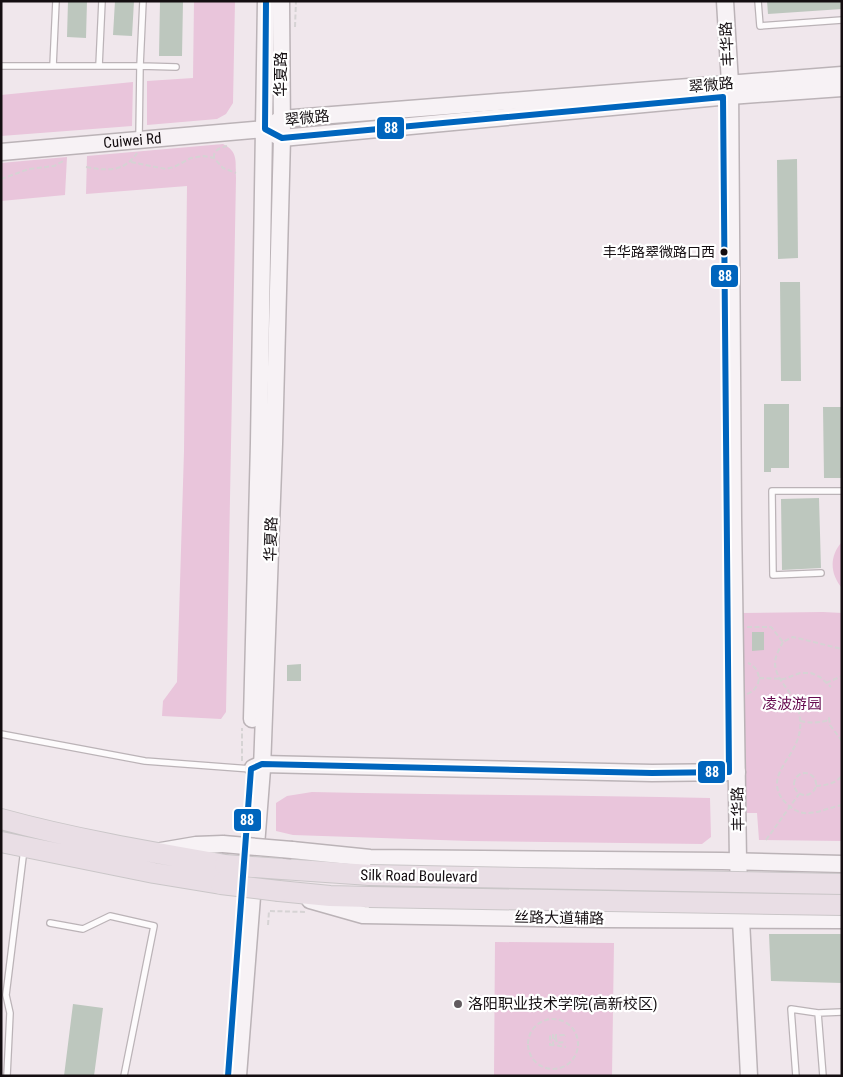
<svg xmlns="http://www.w3.org/2000/svg" width="843" height="1077" viewBox="0 0 843 1077" font-family="'Roboto Condensed','Noto Sans SC',sans-serif">
	<style>
		.green { fill: #e9c5db }
		.building { fill: #bdc7be }
		.lines { fill: none; stroke-linecap: round; stroke-linejoin: round }
		.lane-casing { stroke: #bbb3b7; stroke-width: 8 }
		.secondary-casing { stroke: #bbb3b7; stroke-width: 19 }
		.highway-casing { stroke: #cac6c8; stroke-width: 22 }
		.path { stroke: #d6d3d4; stroke-width: 2; stroke-dasharray: 5 2.5; stroke-linecap: butt }
		.lane { stroke: #fdfbfc; stroke-width: 5.5 }
		.secondary { stroke: #f7f2f5; stroke-width: 16 }
		.highway { stroke: #e9dee5; stroke-width: 20 }
		.secondary-bridge-casing { stroke: #bbb3b7; stroke-width: 19; stroke-linecap: butt }
		.highway-bridge-casing { stroke: #cac6c8; stroke-width: 22; stroke-linecap: butt }
		.secondary-bridge { stroke: #f7f2f5; stroke-width: 16 }
		.highway-bridge { stroke: #e9dee5; stroke-width: 20 }
		.bus-1-casing { stroke: #fff; stroke-width: 10 }
		.bus-1 { stroke: #0065bd; stroke-width: 6 }
		.bus-dot { fill: #140e11; stroke: #fff; stroke-width: 2 }
		.poi-dot { fill: #615a5e; stroke: #fff; stroke-width: 2 }
		.labels { text-anchor: middle; dominant-baseline: central; stroke-width: 4.5; stroke-linejoin: round; paint-order: stroke }
		.bus-label { font-size: 14px; fill: #140e11; stroke: #fff; text-anchor: end }
		.street-label { font-size: 15px; fill: #140e11; stroke: #fff }
		.park-label { font-size: 15px; fill: #660b4f; stroke: #fff }
		.poi-label { font-size: 15px; fill: #140e11; stroke: #fff; text-anchor: start }
		.line-badge { stroke: #fff; stroke-width: 2 }
		.badge-label { font-size: 14px; text-anchor: middle; font-weight: bold; fill: #fff }
	</style>
	<rect width="100%" height="100%" fill="#f0e7ec"/>
	<path class="green" d="M194 1H235L233 103 226 114 217 119 147 125V81L193 78Z
		M133 82 132 126 1 136V95Z
		M223 144C239 152 235 162 236 178L226 712 221 719 162 716 163 701 177 682 184 451 187 186 86 194 87 156Z
		M67 157 65 195 1 201V163Z
		M842 542V588C830 574 829 556 842 542Z
		M823 612 842 613V841L759 840 757 813H747L743 720 742 613Z
		M312 792C445 795 577 795 710 798L711 837 702 844 470 841 293 835 276 831V803L287 796Z
		M495 942 614 943 612 1076H494Z"/>
	<path class="building" d="M68 1H87L86 38 67 37Z
		M115 1H134L132 36 113 35Z
		M160 1H183L182 56H159Z
		M767 1H842V9L768 14Z
		M797 159 798 258 778 259 777 160Z
		M780 282H800L801 381H781Z
		M764 404H789V468H771V472H764Z
		M823 407H842V478H824Z
		M819 498 821 568 782 570 781 499Z
		M752 632H764V650L752 651Z
		M301 664V681H287V665Z
		M769 934H842V983L771 981Z
		M73 1004 103 1008 94 1076H64Z"/>
	<g class="lines">
		<defs>
			<path id="lane" d="M758 1 760 26 842 20
				M1 66H140L143 1
				M53 66 56 1
				M99 66 102 1
				M139 138 140 66 176 67
				M821 573 773 575 772 491H842
				M1 734 145 761 251 769
				M50 923 83 929 110 916 154 926 124 1076
				M818 1013 823 1076
				M7 1076 10 1013 6 995 24 849
				M796 1076 791 1009 818 1013 842 1012"/>
			<g id="secondary">
				<path d="M725 1 730 83 733 518 738 861 749 1076"/>
				<path d="M272 133 282 138 730 96 842 88"/>
				<path id="s1" d="M1 152 265 129 281 119 842 75"/>
				<path d="M252 719 259 443 266 1"/>
				<path d="M253 768 262 764 652 773 737 772"/>
				<path d="M292 850 370 858 722 861 842 864"/>
				<path d="M161 851 196 845 223 844"/>
				<path d="M310 900 363 915 604 919 842 920"/>
				<path d="M238 1076 262 769 274 444 282 138 281 1"/>
			</g>
			<path id="highway" d="M1 819C74 839 150 852 225 865
				M1 842 154 873 221 884
				M282 869 370 875
				M279 891 330 896 369 897"/>
		</defs>
		<use href="#lane" class="lane-casing"/>
		<use href="#secondary" class="secondary-casing"/>
		<use href="#highway" class="highway-casing"/>
		<path class="path" d="M295 27 296 1
			M214 158C213 150 220 148 227 146
			M131 162 166 169 174 167 191 158 204 156 214 158 223 168 236 173
			M86 167C108 171 124 172 137 153
			M1 179 29 169 54 166 65 160
			M747 627H771L783 642 793 637 842 649
			M783 642C780 648 775 656 775 663 775 680 793 692 798 707 799 710 799 715 800 718 801 726 800 733 797 741 789 763 762 781 788 805 794 810 801 814 808 813 819 813 831 807 842 805
			M759 678 784 679 800 673H811L820 677 831 687
			M826 683 842 676
			M747 694C762 689 763 669 748 663
			M800 721C809 723 816 723 826 721L829 718 830 725 842 741
			M242 761V728
			M794 784a11 11 0 1 1 22 0a11 11 0 1 1-22 0Z
			M816 786C827 785 834 784 842 776
			M766 840 799 794
			M268 925 269 911 306 912
			M528 1044a25 25 0 1 1 50 0a25 25 0 1 1-50 0Z
			M554 1039H556L557 1043 566 1042
			M556 1039V1035H566L565 1036
			M553 1045H550V1035H553V1045L566 1047"/>
		<use href="#lane" class="lane"/>
		<use href="#secondary" class="secondary"/>
		<use href="#highway" class="highway"/>
		<defs>
			<path id="secondary-bridge" d="M223 844 292 850"/>
			<path id="highway-bridge" d="M225 865 282 869
				M370 875 842 884
				M221 884 279 891
				M369 897 842 905"/>
		</defs>
		<use href="#secondary-bridge" class="secondary-bridge-casing"/>
		<use href="#highway-bridge" class="highway-bridge-casing"/>
		<use href="#secondary-bridge" class="secondary-bridge"/>
		<use href="#highway-bridge" class="highway-bridge"/>
		<defs>
			<path id="bus-1" d="M228 1076 251 769 262 764 652 773 729 772 723 97 282 138 265 129 266 1"/>
		</defs>
		<use href="#bus-1" class="bus-1-casing"/>
		<use href="#bus-1" class="bus-1"/>
	</g>
	<circle class="bus-dot" cx="724" cy="252" r="4.5"/>
	<circle class="poi-dot" cx="458" cy="1004" r="5"/>
	<g class="labels">
		<g class="bus-label">
			<text x="715" y="252">丰华路翠微路口西</text>
		</g>
		<g class="street-label">
			<text transform="translate(727 44) rotate(-93)">丰华路</text>
			<text transform="translate(281 74) rotate(-90)">华夏路</text>
			<text transform="translate(711 85) rotate(-5)">翠微路</text>
			<text transform="translate(307 118) rotate(-6)">翠微路</text>
			<text stroke="none"><textPath href="#s1" startOffset="132">Cuiwei Rd</textPath></text>
			<text transform="translate(271 539) rotate(-88)">华夏路</text>
			<text transform="translate(738 809) rotate(-91)">丰华路</text>
			<text transform="translate(419 876) rotate(1)">Silk Road Boulevard</text>
			<text transform="translate(559 918) rotate(1)">丝路大道辅路</text>
		</g>
		<g class="park-label">
			<text x="792" y="704">凌波游园</text>
		</g>
		<g class="poi-label">
			<text x="468" y="1004">洛阳职业技术学院(高新校区)</text>
		</g>
	</g>
	<g class="line-badge">
		<rect x="376" y="116" width="29" height="24" rx="5" fill="#0065bd"/>
		<rect x="710" y="264" width="29" height="24" rx="5" fill="#0065bd"/>
		<rect x="697" y="760" width="29" height="24" rx="5" fill="#0065bd"/>
		<rect x="233" y="808" width="29" height="24" rx="5" fill="#0065bd"/>
	</g>
	<g class="badge-label">
		<text x="391" y="133">88</text>
		<text x="725" y="281">88</text>
		<text x="712" y="777">88</text>
		<text x="247" y="825">88</text>
	</g>
	<rect width="843" height="1077" fill="none" stroke="#140e11" stroke-width="5"/>
</svg>
